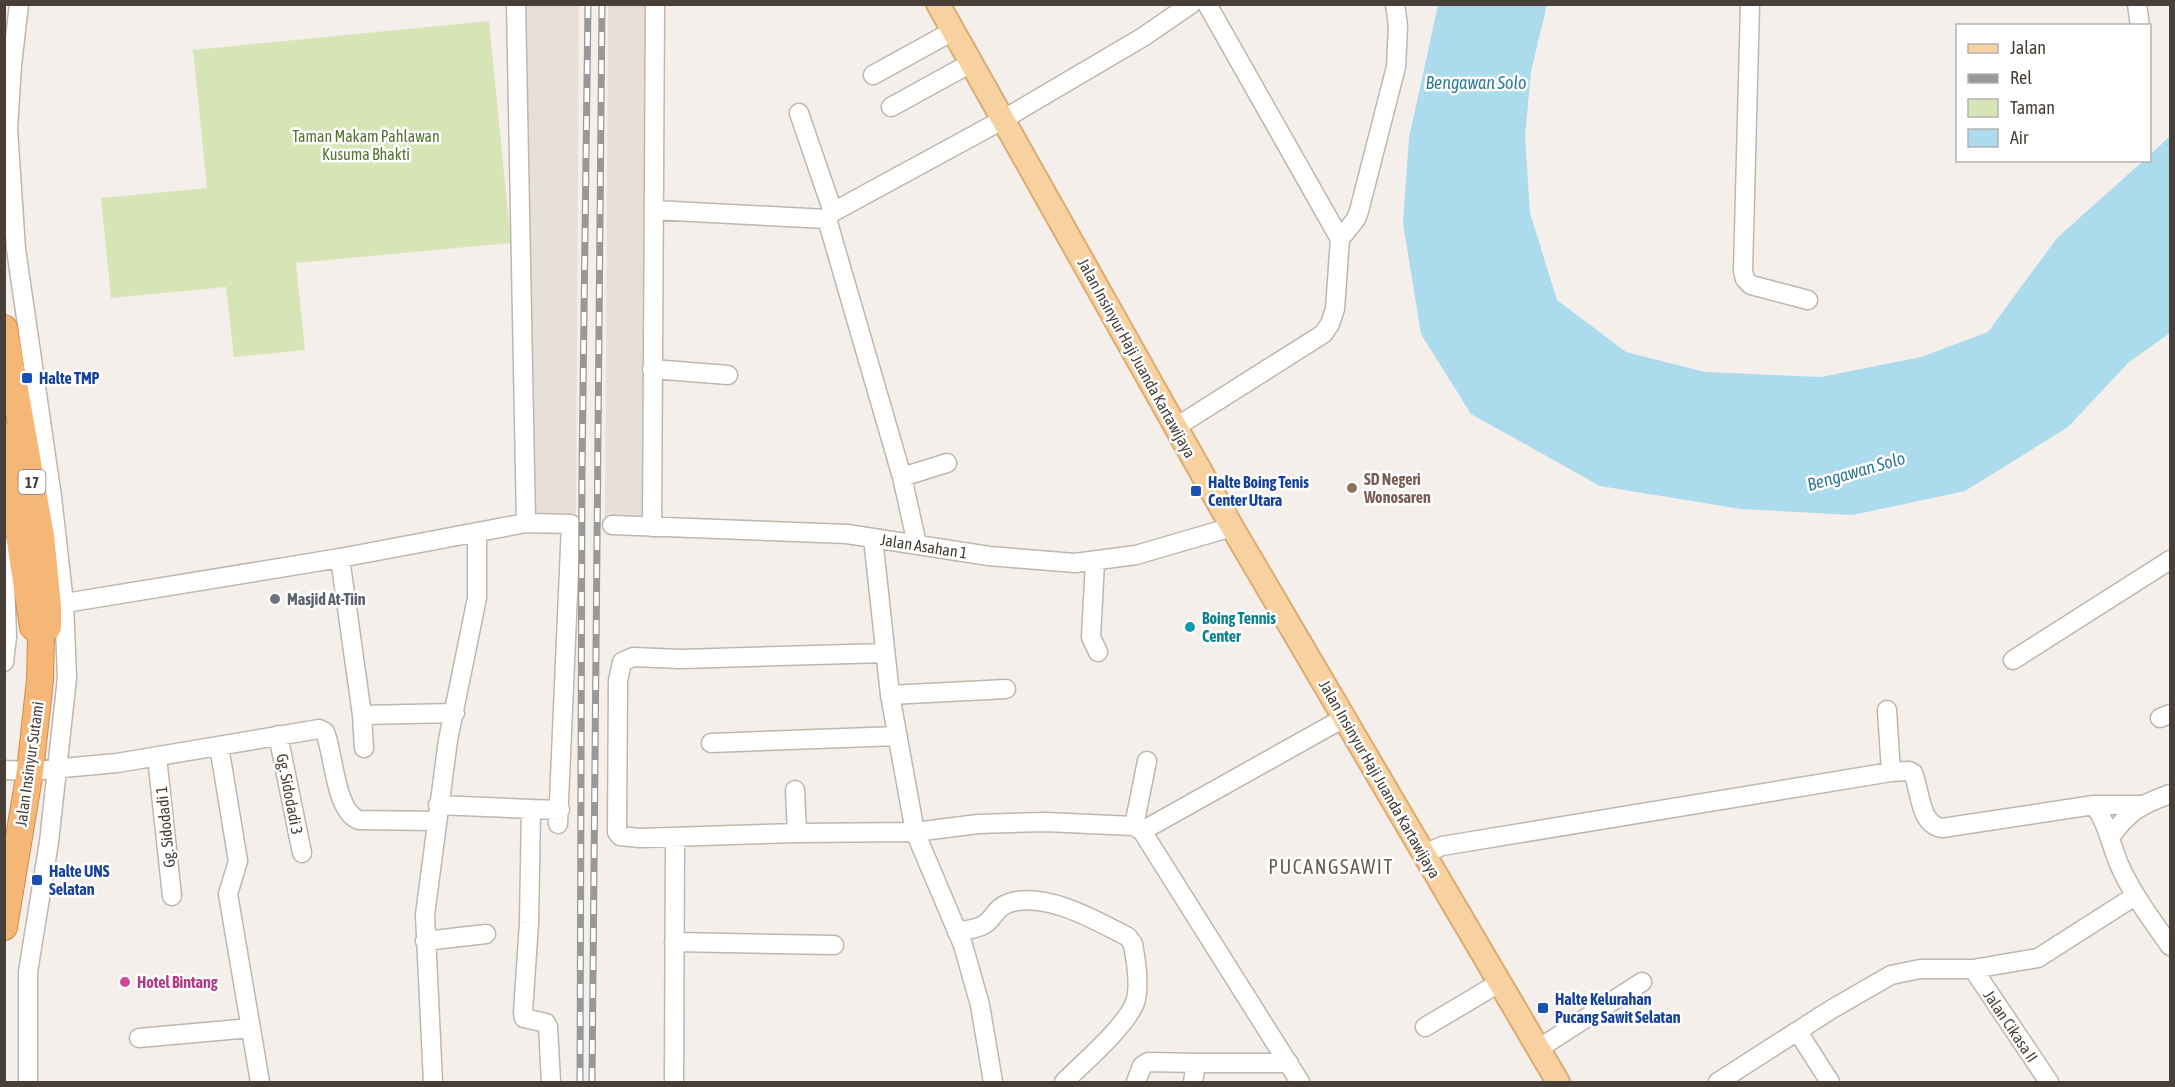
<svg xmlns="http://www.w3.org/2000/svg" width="2175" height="1087" viewBox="0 0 2175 1087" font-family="'Asap Condensed',sans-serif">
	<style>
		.residential { fill: #e7e0d8 }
		.green { fill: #d7e5b6 }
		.water { fill: #abdbec }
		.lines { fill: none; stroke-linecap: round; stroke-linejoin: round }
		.minor-casing { stroke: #bfb6ad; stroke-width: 21 }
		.major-casing { stroke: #dcab70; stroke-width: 26 }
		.highway-casing { stroke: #d38a45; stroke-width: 28 }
		.minor { stroke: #fff; stroke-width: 18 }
		.major { stroke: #f7d19f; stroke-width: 22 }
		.highway { stroke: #f4b775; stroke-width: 26 }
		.rail-casing { stroke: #989898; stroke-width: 7 }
		.rail { stroke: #fff; stroke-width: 4.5; stroke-dasharray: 14; stroke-linecap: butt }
		.transit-dot { fill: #1a4fb4; stroke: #fff; stroke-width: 2 }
		.education-dot { fill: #8d6e63; stroke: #fff; stroke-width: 2 }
		.worship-dot { fill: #6b7280; stroke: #fff; stroke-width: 2 }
		.culture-dot { fill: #0f9aa8; stroke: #fff; stroke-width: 2 }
		.hotel-dot { fill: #d1479c; stroke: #fff; stroke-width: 2 }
		.labels { text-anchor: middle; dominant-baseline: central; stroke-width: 5; stroke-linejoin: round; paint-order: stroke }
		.shield { fill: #fff; stroke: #7e7974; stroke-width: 1.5 }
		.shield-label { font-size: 15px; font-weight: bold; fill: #473f38 }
		.park-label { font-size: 16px; fill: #54752f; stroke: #fff }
		.street-label { font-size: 16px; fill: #473f38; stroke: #fff }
		.transit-label { font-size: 16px; font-weight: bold; fill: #164399; stroke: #fff; text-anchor: start }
		.education-label { font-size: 16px; font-weight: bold; fill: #785e54; stroke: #fff; text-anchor: start }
		.worship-label { font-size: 16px; font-weight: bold; fill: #5b616d; stroke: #fff; text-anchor: start }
		.culture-label { font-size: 16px; font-weight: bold; fill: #0d838f; stroke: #fff; text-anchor: start }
		.hotel-label { font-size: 16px; font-weight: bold; fill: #b23c85; stroke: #fff; text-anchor: start }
		.water-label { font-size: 18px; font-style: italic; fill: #327a95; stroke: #fff }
		.quarter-label { font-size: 20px; letter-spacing: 1.5px; fill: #695c50; stroke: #fff }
	</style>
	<rect width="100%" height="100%" fill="#f4efea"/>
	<path class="residential" d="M521 5H579L576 517H528Z
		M608 5H652L646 518H605Z"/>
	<path class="green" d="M489 21 511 243 296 263 305 350 234 357 226 287 111 298 101 198 207 188 193 50Z"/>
	<path class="water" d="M1438 5H1547L1531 71 1525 137 1530 213 1557 300 1626 352 1705 372 1821 377 1921 357 1988 332 2057 238 2143 161 2150 160V155L2170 136V333L2129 362 2068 427 1965 491 1853 515 1741 509 1600 486 1471 414 1421 334 1403 223 1409 138Z"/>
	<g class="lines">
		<defs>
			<path id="minor" d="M19 4 12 65 8 129 16 249 52 497 64 603 67 678 49 842 28 972V1082
				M516 4 526 523
				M1207 4 1340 239
				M1750 4 1743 271 1745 279 1751 285 1808 300
				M2137 4 2140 26
				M873 75 953 31
				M891 107 971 63
				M799 113 833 212 827 219 902 477 917 544
				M654 210 827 219
				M833 212 1004 119 1143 37 1191 4
				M652 369 728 375
				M1176 427 1323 334 1330 324 1335 309 1340 239 1356 219 1359 211 1396 67 1398 26 1395 4
				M902 477 947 463
				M612 525 847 534 989 556 1075 563 1136 555 1232 527
				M652 527 655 4
				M873 538 890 695 915 832 963 945 980 1005 993 1082
				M4 548 7 637 4 662
				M340 558 362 715 364 748
				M1095 562 1091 637 1098 652
				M53 605 340 558 526 523 571 524 558 824
				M885 653 681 659 633 657 622 662 618 681 617 832 620 836 640 838 797 833 915 832 978 824 1045 822 1134 826 1142 831 1300 1082
				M2013 660 2170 560
				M890 695 1006 689
				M362 715 455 713
				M2160 718 2170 714
				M278 735 302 853
				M711 743 898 736
				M219 746 238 861 228 894 260 1082
				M157 757 172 896
				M4 770 30 771 117 763 319 729 325 732C334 754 335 812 359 820L436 821
				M1891 772 1909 771 1913 773C1921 792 1919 824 1942 828L2094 805H2141
				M795 790 797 833
				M438 805 531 809
				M2094 805C2108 824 2110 843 2119 864 2132 894 2152 920 2170 946
				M1134 826 1147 761
				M1142 831 1344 718
				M2111 836C2129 811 2142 804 2170 794
				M1424 854 1442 846 1891 772 1887 710
				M957 932C966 930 978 929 985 924 994 918 996 907 1009 903 1046 891 1097 921 1128 937L1133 944C1136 960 1141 990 1134 1005 1123 1029 1083 1063 1064 1082
				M425 941 486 934
				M674 942 834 945
				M1973 969 2049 1082
				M1425 1027 1499 983
				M1798 1032 1830 1082
				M139 1038 251 1028
				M1538 1049 1642 982
				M1196 1063H1289
				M433 1082 425 915 448 740 477 598V532
				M551 1082 548 1027 546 1023 524 1018 523 1012 529 923 531 809 560 810
				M674 1082 675 837
				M1136 1082 1142 1066 1148 1062 1196 1063 1193 1082
				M1718 1082 1832 1009 1891 975 1920 969H1973L2038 958 2135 896"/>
			<path id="major" d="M938 4 1232 527 1558 1082"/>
			<path id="highway" d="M4 328 41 536 48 606V627L41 636 40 680 30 771 4 927
				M4 436 33 627"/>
		</defs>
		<use href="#minor" class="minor-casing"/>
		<use href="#major" class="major-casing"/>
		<use href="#highway" class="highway-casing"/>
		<use href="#minor" class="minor"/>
		<use href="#major" class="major"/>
		<use href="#highway" class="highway"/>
		<defs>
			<path id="rail" d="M580 1082 582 468 588 4
				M592 1082 602 4"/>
		</defs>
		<use href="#rail" class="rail-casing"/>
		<use href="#rail" class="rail"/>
	</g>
	<g class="transit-dot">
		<rect x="21" y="372" width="12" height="12" rx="3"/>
		<rect x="1190" y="485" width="12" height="12" rx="3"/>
		<rect x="31" y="874" width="12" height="12" rx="3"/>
		<rect x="1537" y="1002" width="12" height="12" rx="3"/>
	</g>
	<circle class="education-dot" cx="1352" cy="488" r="6"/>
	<circle class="worship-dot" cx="275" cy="599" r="6"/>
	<circle class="culture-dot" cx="1190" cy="627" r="6"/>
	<circle class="hotel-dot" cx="125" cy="982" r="6"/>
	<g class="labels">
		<rect class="shield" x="18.5" y="470" width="27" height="24" rx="4.5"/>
		<g class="shield-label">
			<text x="32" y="482">17</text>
		</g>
		<g class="park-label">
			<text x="366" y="136">Taman Makam Pahlawan<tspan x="366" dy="18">Kusuma Bhakti</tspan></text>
		</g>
		<g class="street-label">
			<text transform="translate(1137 358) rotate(61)">Jalan Insinyur Haji Juanda Kartawijaya</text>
			<text transform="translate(924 546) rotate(9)">Jalan Asahan 1</text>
			<text transform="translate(29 764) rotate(-82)">Jalan Insinyur Sutami</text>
			<text transform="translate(1380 779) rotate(60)">Jalan Insinyur Haji Juanda Kartawijaya</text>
			<text transform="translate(290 794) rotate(79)">Gg. Sidodadi 3</text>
			<text transform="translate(165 827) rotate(-96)">Gg. Sidodadi 1</text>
			<text transform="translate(2011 1026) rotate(56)">Jalan Cikasa II</text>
		</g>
		<g class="transit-label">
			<text x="39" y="378">Halte TMP</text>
			<text x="1208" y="482">Halte Boing Tenis<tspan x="1208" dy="18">Center Utara</tspan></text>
			<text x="49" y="871">Halte UNS<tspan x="49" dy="18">Selatan</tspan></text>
			<text x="1555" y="999">Halte Kelurahan<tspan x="1555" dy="18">Pucang Sawit Selatan</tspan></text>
		</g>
		<g class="education-label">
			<text x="1364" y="479">SD Negeri<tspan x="1364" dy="18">Wonosaren</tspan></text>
		</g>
		<g class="worship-label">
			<text x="287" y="599">Masjid At-Tiin</text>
		</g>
		<g class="culture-label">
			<text x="1202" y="618">Boing Tennis<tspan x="1202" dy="18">Center</tspan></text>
		</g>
		<g class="hotel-label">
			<text x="137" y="982">Hotel Bintang</text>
		</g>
		<g class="water-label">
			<text x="1476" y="82">Bengawan Solo</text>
			<text transform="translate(1856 471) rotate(-16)">Bengawan Solo</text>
		</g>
		<g class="quarter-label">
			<text x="1331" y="866">PUCANGSAWIT</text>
		</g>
	</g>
	<rect width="2175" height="1087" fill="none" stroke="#473f38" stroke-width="12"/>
	<rect x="1956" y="24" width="195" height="138" fill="#ffffff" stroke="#b5b2af" stroke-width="1.5"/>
	<rect x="1968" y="44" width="30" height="9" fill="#f7d19f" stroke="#b5b2af" stroke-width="1.5"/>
	<text x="2010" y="54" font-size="18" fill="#473f38">Jalan</text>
	<rect x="1968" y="74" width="30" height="9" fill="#989898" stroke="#b5b2af" stroke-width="1.5"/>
	<text x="2010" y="84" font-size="18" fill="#473f38">Rel</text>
	<rect x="1968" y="99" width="30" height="18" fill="#d7e5b6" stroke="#b5b2af" stroke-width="1.5"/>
	<text x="2010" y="114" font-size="18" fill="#473f38">Taman</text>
	<rect x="1968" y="129" width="30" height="18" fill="#abdbec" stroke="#b5b2af" stroke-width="1.5"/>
	<text x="2010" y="144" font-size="18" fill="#473f38">Air</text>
</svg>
